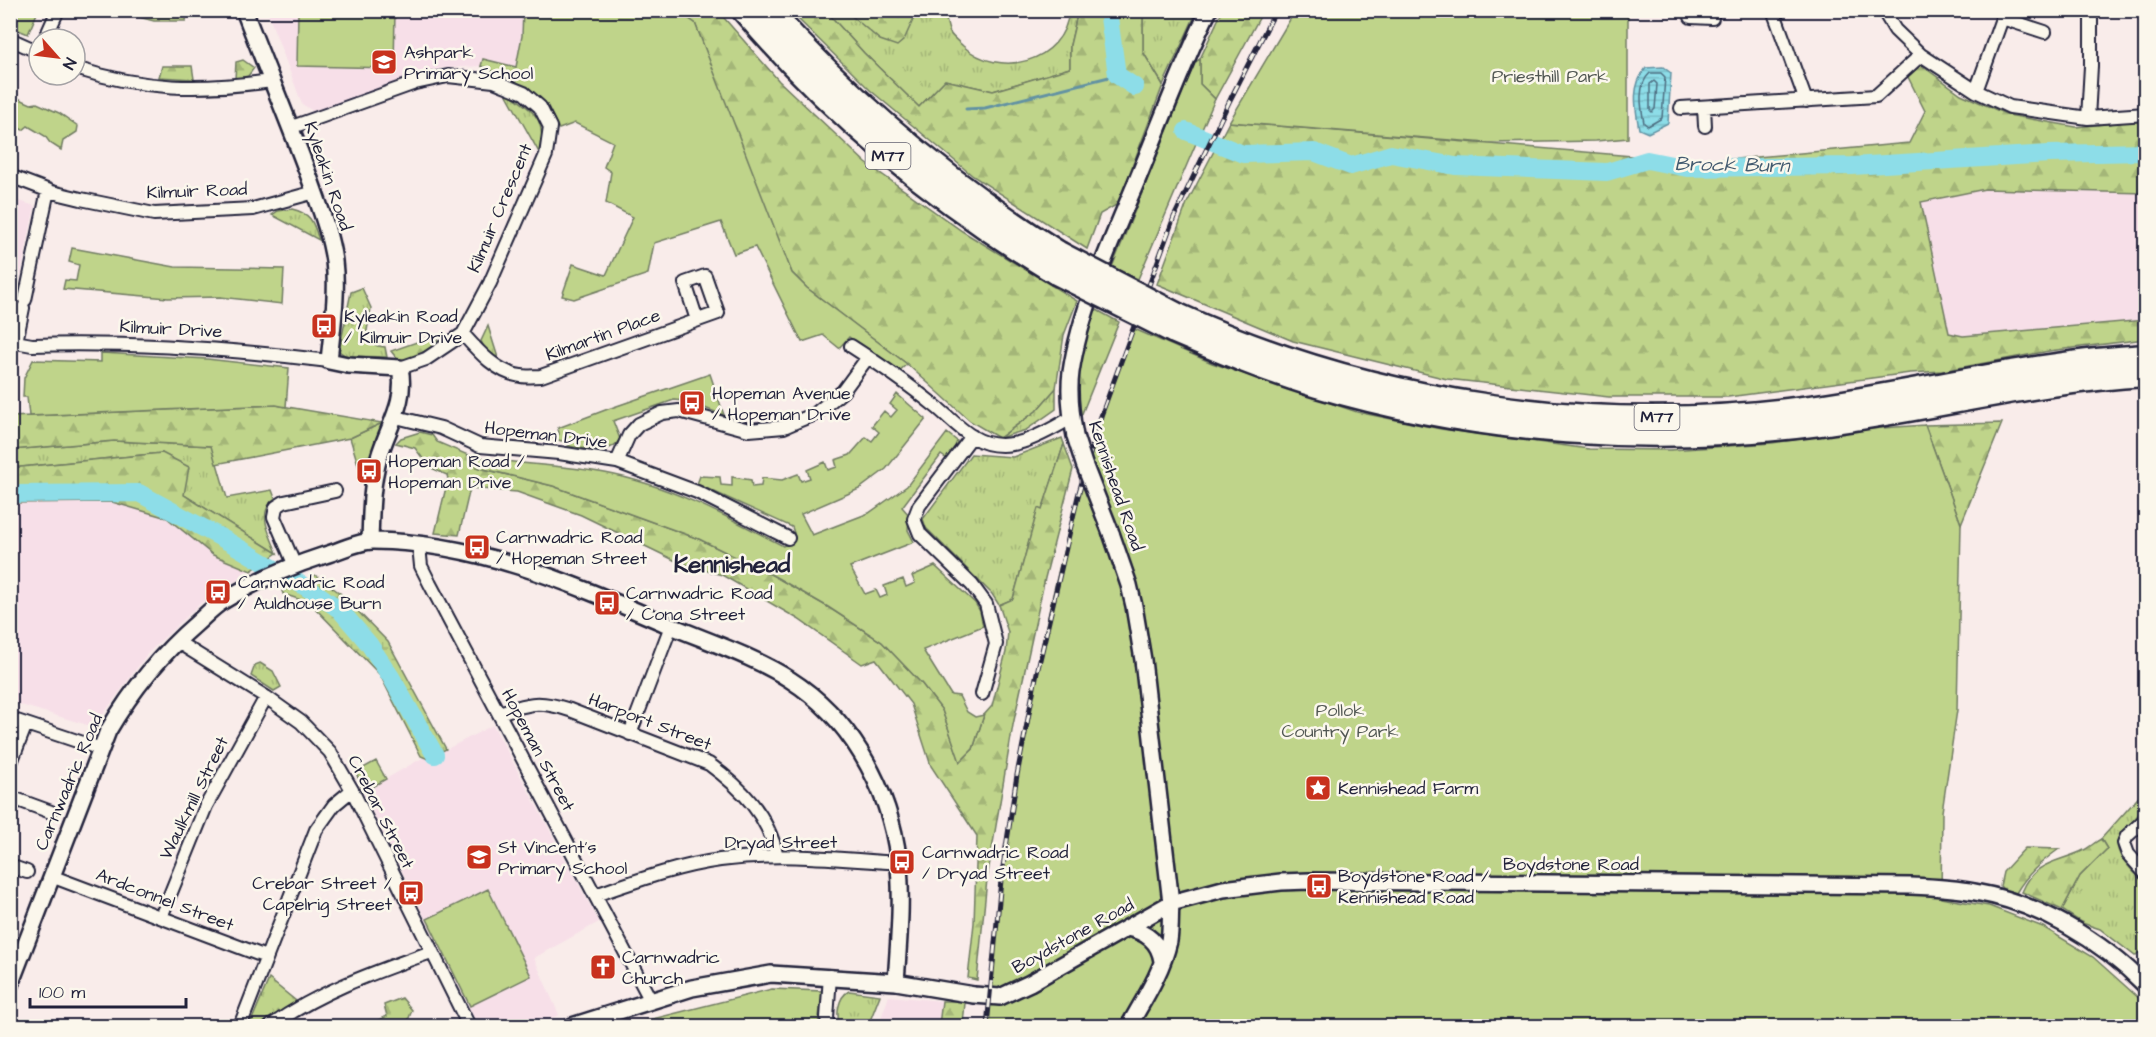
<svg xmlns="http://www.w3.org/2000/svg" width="2156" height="1037" viewBox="0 0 2156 1037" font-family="'Architects Daughter',sans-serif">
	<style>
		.built { fill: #f7dfe8 }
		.grass { fill: url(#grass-tufts); stroke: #707b62; stroke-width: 1.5 }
		.forest { fill: url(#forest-firs); stroke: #707b62; stroke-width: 1.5 }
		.wetland { fill: url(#wetland-marsh); stroke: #707b62; stroke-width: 1.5 }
		.park { fill: #bfd48a; stroke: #707b62; stroke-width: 1.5 }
		.water { fill: url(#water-rules); stroke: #6292a3; stroke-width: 1.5 }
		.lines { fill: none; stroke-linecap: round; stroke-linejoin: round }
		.shore { stroke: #4d6d80; stroke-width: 1.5 }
		.stream { stroke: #6292a3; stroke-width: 3 }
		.river { stroke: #8ddde8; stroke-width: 18 }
		.minor-casing { stroke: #22223b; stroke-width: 16 }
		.tertiary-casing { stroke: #22223b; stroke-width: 20 }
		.motorway-casing { stroke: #22223b; stroke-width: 27 }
		.minor { stroke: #fbf7ec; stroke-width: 12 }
		.tertiary { stroke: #fbf7ec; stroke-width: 15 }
		.motorway { stroke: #fbf7ec; stroke-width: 22 }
		.rail-casing { stroke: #22223b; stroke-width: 5 }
		.rail { stroke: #fbf7ec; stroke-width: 3; stroke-dasharray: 9; stroke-linecap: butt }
		.tertiary-bridge-casing { stroke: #22223b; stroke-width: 20; stroke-linecap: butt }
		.motorway-bridge-casing { stroke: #22223b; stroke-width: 27; stroke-linecap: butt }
		.tertiary-bridge { stroke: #fbf7ec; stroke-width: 15 }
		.motorway-bridge { stroke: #fbf7ec; stroke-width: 22 }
		.labels { text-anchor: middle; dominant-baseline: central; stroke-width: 5; stroke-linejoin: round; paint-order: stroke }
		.shield { fill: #fbf7ec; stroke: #636270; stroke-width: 1.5 }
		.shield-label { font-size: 16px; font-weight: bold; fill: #22223b }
		.poi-label { font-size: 18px; fill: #22223b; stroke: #fbf7ec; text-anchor: start }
		.park-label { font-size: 18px; fill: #515753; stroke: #fbf7ec }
		.street-label { font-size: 18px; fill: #22223b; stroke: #fbf7ec }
		.water-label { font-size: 20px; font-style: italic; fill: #425a6f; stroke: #fbf7ec }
		.district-label { font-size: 24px; font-weight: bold; fill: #22223b; stroke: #fbf7ec }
	</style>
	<defs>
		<pattern id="grass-tufts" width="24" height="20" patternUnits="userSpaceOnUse" patternTransform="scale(1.5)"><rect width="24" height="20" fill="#bfd48a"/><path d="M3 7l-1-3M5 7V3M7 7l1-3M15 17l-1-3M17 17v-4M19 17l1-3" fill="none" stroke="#a4b678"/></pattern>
		<pattern id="forest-firs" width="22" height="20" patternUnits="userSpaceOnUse" patternTransform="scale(1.5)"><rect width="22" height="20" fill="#bfd48a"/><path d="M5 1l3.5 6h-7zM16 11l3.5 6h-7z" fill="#a4b678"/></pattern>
		<pattern id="wetland-marsh" width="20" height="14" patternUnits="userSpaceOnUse" patternTransform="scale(1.5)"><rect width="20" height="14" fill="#bfd48a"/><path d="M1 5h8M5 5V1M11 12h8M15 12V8" fill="none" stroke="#a4b678"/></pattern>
		<pattern id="water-rules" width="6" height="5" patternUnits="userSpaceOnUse" patternTransform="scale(1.5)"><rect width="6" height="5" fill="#8ddde8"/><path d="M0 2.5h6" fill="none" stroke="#79bdc8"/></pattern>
	</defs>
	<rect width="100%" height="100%" fill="#f9ecea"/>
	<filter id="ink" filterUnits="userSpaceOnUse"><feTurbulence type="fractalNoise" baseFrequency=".0167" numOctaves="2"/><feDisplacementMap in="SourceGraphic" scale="12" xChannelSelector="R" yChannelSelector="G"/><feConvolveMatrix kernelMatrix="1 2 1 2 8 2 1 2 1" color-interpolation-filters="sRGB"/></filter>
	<g filter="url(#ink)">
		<path class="built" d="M267 11H523L522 36 516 67 483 59 481 66 443 68 424 72 313 111 302 104Z
			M1985 189 2145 193V320L1963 336 1949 333 1920 202Z
			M10 198 35 206 15 302H10Z
			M112 502 167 518 213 555 251 571 201 603 148 653 94 727 11 702 10 503Z
			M493 725 599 922 534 958 559 1015 533 1026H478L363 792 424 757 428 759Z
			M889 996 942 1001 939 1025 878 1026Z"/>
		<path class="grass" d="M826 11H944C946 17 947 27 950 33 953 38 959 42 963 46 999 79 1064 63 1069 11H1078L1070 45V68L993 91 945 80 919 107 864 53Z
			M1143 11H1197L1163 85 1143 52Z
			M509 93C538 115 545 118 541 156L507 95Z
			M292 209C312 214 313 222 319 240L272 215 278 211Z
			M362 288 371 308 366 336 369 342 378 346 385 347 387 357 346 356 339 351 351 292Z
			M488 326 499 361 485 349 481 341Z
			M1056 388V409L1026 430 999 438 1036 411Z
			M382 423 364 484 350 438Z
			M1062 438 1064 444 1042 511 1038 509 1013 599 999 605 992 594 926 528 923 519 971 454 1013 457Z
			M114 441 212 446 227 498 272 490 275 498C256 513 270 534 277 553L184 495 162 453 11 468V450Z
			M260 663 273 671 281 687 274 691 251 676 255 665Z
			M2145 790V805C2140 810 2139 815 2134 820 2130 825 2125 828 2121 833 2107 851 2135 872 2145 884V947L2135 956 2100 929 2082 923 2062 910 2080 876 2107 849 2101 839Z
			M269 979 296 1001 260 1025 251 1022Z
			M849 991 880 995 868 1026H841C835 1016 838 997 849 991Z"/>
		<path class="forest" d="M677 11H718L779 81 866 163 962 231 1077 301 1064 335 1056 388 1036 411 999 438 970 421 907 364 807 288 792 273 766 212 695 23Z
			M790 11H826L864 53 919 107 945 80 993 91 1070 68V45L1078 11H1143V52L1163 85 1118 204 1100 214 1087 249 973 176 870 90Z
			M846 11H917L904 40 897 46 880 40Z
			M1222 11H1263L1215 99 1200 84V59Z
			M243 60 254 68 248 76 235 79 236 62Z
			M1921 65 1961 94 2008 115 2076 127 2145 120V193L1985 189 1921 202 1949 333 1963 336 2145 320V339L2049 351 1942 371 1910 373 1728 397H1609L1447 379 1293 341 1157 284 1187 203 1229 122 1703 162 1909 143 1925 111 1907 75Z
			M162 66H192L194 79 159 77Z
			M1095 309 1119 322 1079 421 1077 386 1082 348Z
			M431 337 443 343 404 361 398 360 391 351Z
			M276 405 382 423 350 438 216 464 211 446 114 441 11 450 10 417Z
			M2002 423 1961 524 1925 425Z
			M420 432 432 435 437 442 468 455 476 467 553 486 699 539 774 576 828 607 882 642 922 684 942 710 960 761 973 749 984 715 992 706 1006 652 1008 632 999 605 1013 599 1038 508 1042 510 1064 444 1073 469 1045 578 1013 725 987 879 977 980 968 978 974 923 977 836 931 766 911 704 876 659 862 664 798 619 722 575 680 563 581 515 517 492 470 488 459 535 435 533 448 479 447 475 429 467 415 448 396 443 401 438Z
			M162 453 189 467 184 495 277 553 251 571 213 555 167 518 112 502 11 503V468Z
			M376 761 386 779 363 792 356 772Z
			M2101 839 2107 849 2080 876 2062 910 2022 892C2035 860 2058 863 2084 850 2090 847 2095 842 2101 839Z
			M2025 848 2059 849C2041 862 2027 874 2016 893L2004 890 2000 886 2003 872Z
			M402 998 412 1010 406 1026H367L387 1016 384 1005Z
			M942 1001H961L965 1003 963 1024 939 1025Z"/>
		<path class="wetland" d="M315 575 340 593 388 642 446 749 428 759 421 756 380 675 310 603 283 594 282 591Z"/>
		<path class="park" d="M11 10 38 11 28 34 11 27Z
			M116 11H187L186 21H154Z
			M298 11H395L394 68 297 66Z
			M523 11H677L695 23 792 273 807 288 907 364 898 372 849 337 839 348 823 335 802 342 755 247 734 254 721 222 654 243 648 274 574 299 562 296 573 264 606 275 633 217 606 203 611 172 604 167 613 142 575 123 559 129C540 87 521 84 481 66L483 59 516 67 522 36Z
			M1295 11H1628V138L1596 141 1487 143 1229 122Z
			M1200 59V84L1215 99 1138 279 1112 267 1195 62Z
			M11 95 31 104 37 103 59 113 78 126 77 132 63 141 61 150 50 143 45 136 28 126 23 130 11 124Z
			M72 248 175 267 284 269 282 304 220 297 168 298 63 289 65 280 76 281 79 265 69 262Z
			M1132 328 1212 363 1357 412 1441 429 1589 449 1670 450 1772 443 1868 429 1925 425 1961 524 1957 710 1942 812 1941 898 1989 906 2043 927 2093 957 2142 1001 2146 1006 2145 1026H987C1004 821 1040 615 1100 418 1110 387 1122 358 1132 328Z
			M101 353 207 359 289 368 286 407 276 405 29 416 27 397H23L24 378 33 360 101 362Z
			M710 374 724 415 685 401 674 400 613 421 620 439C609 457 586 448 568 446L569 443 551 438 559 434 558 428 608 409Z
			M897 394 926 419 886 469 859 489 801 514 812 535 869 513 907 486 947 433 957 441 955 447 947 459 941 455 902 507 909 515 908 530 914 542 850 567 865 594 876 590 880 598 887 595 884 586 903 579 906 587 915 583 912 576 935 566 975 603 980 611 983 626 923 650 951 695 959 696 967 712 975 717 984 715 973 749 960 762 942 710 922 684 882 642 828 607 774 576 699 539 553 486 476 467 468 455C513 465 559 464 605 473 669 485 726 516 783 546L790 543 794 533 792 527 697 484 700 476 720 477 721 485 732 486V477L751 480 752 487 761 486 762 478 782 480 798 474 801 481 810 478 807 470 825 462 828 470 837 467 835 460 850 455 866 437 872 441 879 432 872 426 884 411 891 417 897 410 890 404Z
			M488 889 531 976 470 1006 427 919Z
			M772 989 822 991 818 1026H625Z"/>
		<path class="water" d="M1663 67 1671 73 1668 123 1648 133 1639 129C1635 106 1631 86 1646 68Z"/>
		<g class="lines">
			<path class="shore" d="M1650 73H1661L1665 77 1662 118 1648 126 1644 123C1641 107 1637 85 1650 73Z
				M1654 81 1657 84 1655 109 1652 112 1650 110V84Z"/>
			<path class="stream" d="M892 10 899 17
				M966 109 985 108 1117 75"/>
			<path class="river" d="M1108 10 1117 75 1135 87
				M1186 131 1243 154 1314 152 1351 166 1391 154 1455 166 1607 172 1647 160 1687 168 1852 166 2049 154 2146 152
				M10 494 139 493 229 542 319 595 340 610 369 644 391 677 435 755"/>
			<defs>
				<path id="minor" d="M1691 10V17L1712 18V10
					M1773 10 1806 101
					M1883 10 1895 30 1921 55 1976 91 2010 107 2088 118 2146 114
					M2002 18 2045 32
					M10 39 39 52
					M45 39 58 10
					M75 68C144 90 199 91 271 81
					M1976 91 2005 10
					M1704 107 1705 126
					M1681 108 1876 96 1921 55
					M2088 118 2091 66V10
					M292 127 415 83 448 76 494 81 524 93 540 107 550 127 546 155 490 283 463 334 426 359 400 368
					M10 176 52 192 81 199 154 214 253 209 315 192
					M25 300 48 190
					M463 334C478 351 497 373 521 376 527 377 534 376 541 376L718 313 705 276 685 283 697 320
					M10 341 32 345C132 342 231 349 329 361
					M16 342 23 308
					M851 346C879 364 908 384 934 405 947 415 958 428 973 437 1006 457 1042 435 1071 418
					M396 417 441 428 480 446 559 453 617 462 697 492 788 538
					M972 436 919 506 914 519 920 534 972 585 986 604 996 644 982 694
					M617 462 629 435 639 424 662 413 679 411 749 430 784 427 798 421 815 414 843 391 868 357
					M419 546 421 566 430 584 651 1001
					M295 566 274 517 276 507 284 502 335 491
					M176 641 266 697 301 722 330 752 352 790 469 1026
					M499 713C530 703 538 700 570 710L709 764C742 788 768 815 777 856
					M11 719 101 749
					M630 734 671 626
					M10 765 26 724
					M10 797 51 812
					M2146 819 2127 836 2124 843 2128 854 2146 874
					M10 866 27 872
					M51 876 266 957
					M595 895C636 881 677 866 720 860 779 852 840 859 900 863
					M161 917 206 806 266 697
					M240 1026 316 830 334 805 352 790
					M271 1026C320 991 375 972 431 952
					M829 1026 827 1018 830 976"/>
				<path id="tertiary" d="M244 10C266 68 290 124 311 182 320 208 330 233 334 261 338 293 332 329 329 361L348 365 400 368C407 402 388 426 379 457 371 485 371 512 370 541
					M1075 436C1071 415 1068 394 1071 372 1080 310 1113 237 1138 178 1161 122 1182 65 1209 10
					M1111 533 1129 585 1134 606 1143 660 1171 903C1170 916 1171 928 1169 941 1162 972 1144 999 1129 1026
					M1127 928C1146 932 1159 941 1162 961
					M10 985 108 731C132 690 161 654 197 623 205 616 213 607 223 601 253 582 291 566 325 555 340 551 358 541 373 541 477 542 571 583 664 623 745 657 812 672 861 753 909 832 902 894 896 982
					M572 1026 692 988 771 974 896 982 974 995 1000 997 1030 983 1171 903 1223 889 1281 882 1309 881 1911 886C1933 887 1954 888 1975 892 2039 903 2101 940 2146 986"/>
				<path id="motorway" d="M743 10C833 116 938 202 1056 273
					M769 10C855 105 951 185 1059 253
					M1178 315C1371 403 1592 436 1803 408 1917 393 2030 362 2146 356
					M1172 331C1219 351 1267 371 1317 386 1479 434 1652 446 1820 424 1929 410 2036 381 2146 375"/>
			</defs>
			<use href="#minor" class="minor-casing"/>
			<use href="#tertiary" class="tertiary-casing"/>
			<use href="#motorway" class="motorway-casing"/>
			<use href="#minor" class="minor"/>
			<use href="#tertiary" class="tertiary"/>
			<use href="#motorway" class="motorway"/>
			<defs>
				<path id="rail" d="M987 1026 1001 880 1017 775 1036 677 1078 496 1101 416 1174 217 1231 98 1276 10"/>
			</defs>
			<use href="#rail" class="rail-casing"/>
			<use href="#rail" class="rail"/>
			<defs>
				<path id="tertiary-bridge" d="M1075 436 1084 464 1111 533"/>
				<path id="motorway-bridge" d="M1059 253 1178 315
					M1056 273 1172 331"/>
			</defs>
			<use href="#tertiary-bridge" class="tertiary-bridge-casing"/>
			<use href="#motorway-bridge" class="motorway-bridge-casing"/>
			<use href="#tertiary-bridge" class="tertiary-bridge"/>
			<use href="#motorway-bridge" class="motorway-bridge"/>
		</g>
	</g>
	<defs>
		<symbol id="school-square" viewBox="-11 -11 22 22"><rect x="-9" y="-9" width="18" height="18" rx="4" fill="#c8321e" stroke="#fbf7ec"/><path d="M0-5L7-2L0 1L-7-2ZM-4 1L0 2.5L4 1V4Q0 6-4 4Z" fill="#fff"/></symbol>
		<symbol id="bus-square" viewBox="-11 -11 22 22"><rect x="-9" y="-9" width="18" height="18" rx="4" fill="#c8321e" stroke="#fbf7ec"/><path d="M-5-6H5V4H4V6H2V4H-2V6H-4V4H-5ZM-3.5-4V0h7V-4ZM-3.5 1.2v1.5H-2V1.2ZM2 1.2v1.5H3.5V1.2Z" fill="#fff"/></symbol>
		<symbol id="sight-square" viewBox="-11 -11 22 22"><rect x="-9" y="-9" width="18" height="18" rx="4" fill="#c8321e" stroke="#fbf7ec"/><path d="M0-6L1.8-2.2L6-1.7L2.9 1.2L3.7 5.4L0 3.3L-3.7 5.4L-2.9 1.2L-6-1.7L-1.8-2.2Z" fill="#fff"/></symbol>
		<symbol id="church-square" viewBox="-11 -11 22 22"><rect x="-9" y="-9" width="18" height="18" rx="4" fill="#c8321e" stroke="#fbf7ec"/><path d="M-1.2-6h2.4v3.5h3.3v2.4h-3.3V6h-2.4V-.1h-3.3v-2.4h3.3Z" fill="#fff"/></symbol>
	</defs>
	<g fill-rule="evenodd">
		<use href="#school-square" x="369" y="47" width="30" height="30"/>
		<use href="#bus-square" x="309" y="311" width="30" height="30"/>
		<use href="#bus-square" x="677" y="388" width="30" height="30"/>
		<use href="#bus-square" x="354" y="456" width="30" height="30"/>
		<use href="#bus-square" x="462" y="532" width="30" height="30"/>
		<use href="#bus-square" x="203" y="577" width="30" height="30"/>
		<use href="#bus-square" x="592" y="588" width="30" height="30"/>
		<use href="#sight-square" x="1303" y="773" width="30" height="30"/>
		<use href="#school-square" x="464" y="842" width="30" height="30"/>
		<use href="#bus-square" x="887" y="847" width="30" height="30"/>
		<use href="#bus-square" x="1304" y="871" width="30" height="30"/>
		<use href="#bus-square" x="396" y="878" width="30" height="30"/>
		<use href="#church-square" x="588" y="952" width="30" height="30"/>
	</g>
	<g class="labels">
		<g class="shield">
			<rect x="865.5" y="143" width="45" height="26" rx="4.5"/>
			<rect x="1634.5" y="404" width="45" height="26" rx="4.5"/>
		</g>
		<g class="shield-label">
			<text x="888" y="156">M77</text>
			<text x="1657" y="417">M77</text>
		</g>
		<g class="poi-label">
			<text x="404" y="52">Ashpark<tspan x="404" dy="21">Primary School</tspan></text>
			<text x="344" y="316">Kyleakin Road<tspan x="344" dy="21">/ Kilmuir Drive</tspan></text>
			<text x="712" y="393">Hopeman Avenue<tspan x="712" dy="21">/ Hopeman Drive</tspan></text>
			<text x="388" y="461">Hopeman Road /<tspan x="388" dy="21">Hopeman Drive</tspan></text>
			<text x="496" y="537">Carnwadric Road<tspan x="496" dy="21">/ Hopeman Street</tspan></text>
			<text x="238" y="582">Carnwadric Road<tspan x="238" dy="21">/ Auldhouse Burn</tspan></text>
			<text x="626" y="593">Carnwadric Road<tspan x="626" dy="21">/ Cona Street</tspan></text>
			<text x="1338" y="788">Kennishead Farm</text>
			<text x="498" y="847">St Vincent's<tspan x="498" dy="21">Primary School</tspan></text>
			<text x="922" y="852">Carnwadric Road<tspan x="922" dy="21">/ Dryad Street</tspan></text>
			<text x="1338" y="876">Boydstone Road /<tspan x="1338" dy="21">Kennishead Road</tspan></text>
			<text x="392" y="883" text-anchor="end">Crebar Street /<tspan x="392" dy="21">Capelrig Street</tspan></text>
			<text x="622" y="957">Carnwadric<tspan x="622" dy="21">Church</tspan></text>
		</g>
		<g class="park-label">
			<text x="1550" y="76">Priesthill Park</text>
			<text x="1340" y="710">Pollok<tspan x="1340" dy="21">Country Park</tspan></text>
		</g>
		<g class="street-label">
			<text transform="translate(328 176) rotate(71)">Kyleakin Road</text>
			<text transform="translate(197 191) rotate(-2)">Kilmuir Road</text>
			<text transform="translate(500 208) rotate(-67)">Kilmuir Crescent</text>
			<text transform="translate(171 329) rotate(3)">Kilmuir Drive</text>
			<text transform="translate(603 335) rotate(-20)">Kilmartin Place</text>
			<text transform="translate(546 435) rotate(7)">Hopeman Drive</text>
			<text transform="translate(1116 486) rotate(71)">Kennishead Road</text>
			<text transform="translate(650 722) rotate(21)">Harport Street</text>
			<text transform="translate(538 750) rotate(62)">Hopeman Street</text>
			<text transform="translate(69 782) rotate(-67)">Carnwadric Road</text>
			<text transform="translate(194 798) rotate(-64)">Waulkmill Street</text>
			<text transform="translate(381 812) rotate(63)">Crebar Street</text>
			<text x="781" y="842">Dryad Street</text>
			<text x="1571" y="864">Boydstone Road</text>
			<text transform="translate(165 900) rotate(21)">Ardconnel Street</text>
			<text transform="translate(1073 936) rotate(-29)">Boydstone Road</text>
		</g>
		<g class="water-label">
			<text transform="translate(1732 165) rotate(1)">Brock Burn</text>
		</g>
		<g class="district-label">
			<text x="732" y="565">Kennishead</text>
		</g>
	</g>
	<rect width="2156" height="1037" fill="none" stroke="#fbf7ec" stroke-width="36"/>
	<rect x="18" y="18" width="2120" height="1001" fill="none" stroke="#22223b" stroke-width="2" filter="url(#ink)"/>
	<g transform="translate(57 57) rotate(118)"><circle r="28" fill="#fbf7ec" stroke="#a4a2a5" stroke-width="1.5"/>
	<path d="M0-4.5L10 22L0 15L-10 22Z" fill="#c8321e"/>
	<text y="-9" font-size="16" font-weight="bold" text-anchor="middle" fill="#22223b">N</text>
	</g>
	<path d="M30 998v9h156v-9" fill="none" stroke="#22223b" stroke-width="3"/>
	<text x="39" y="998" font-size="18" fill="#22223b" stroke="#fbf7ec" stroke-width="4.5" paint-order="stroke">100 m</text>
</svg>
